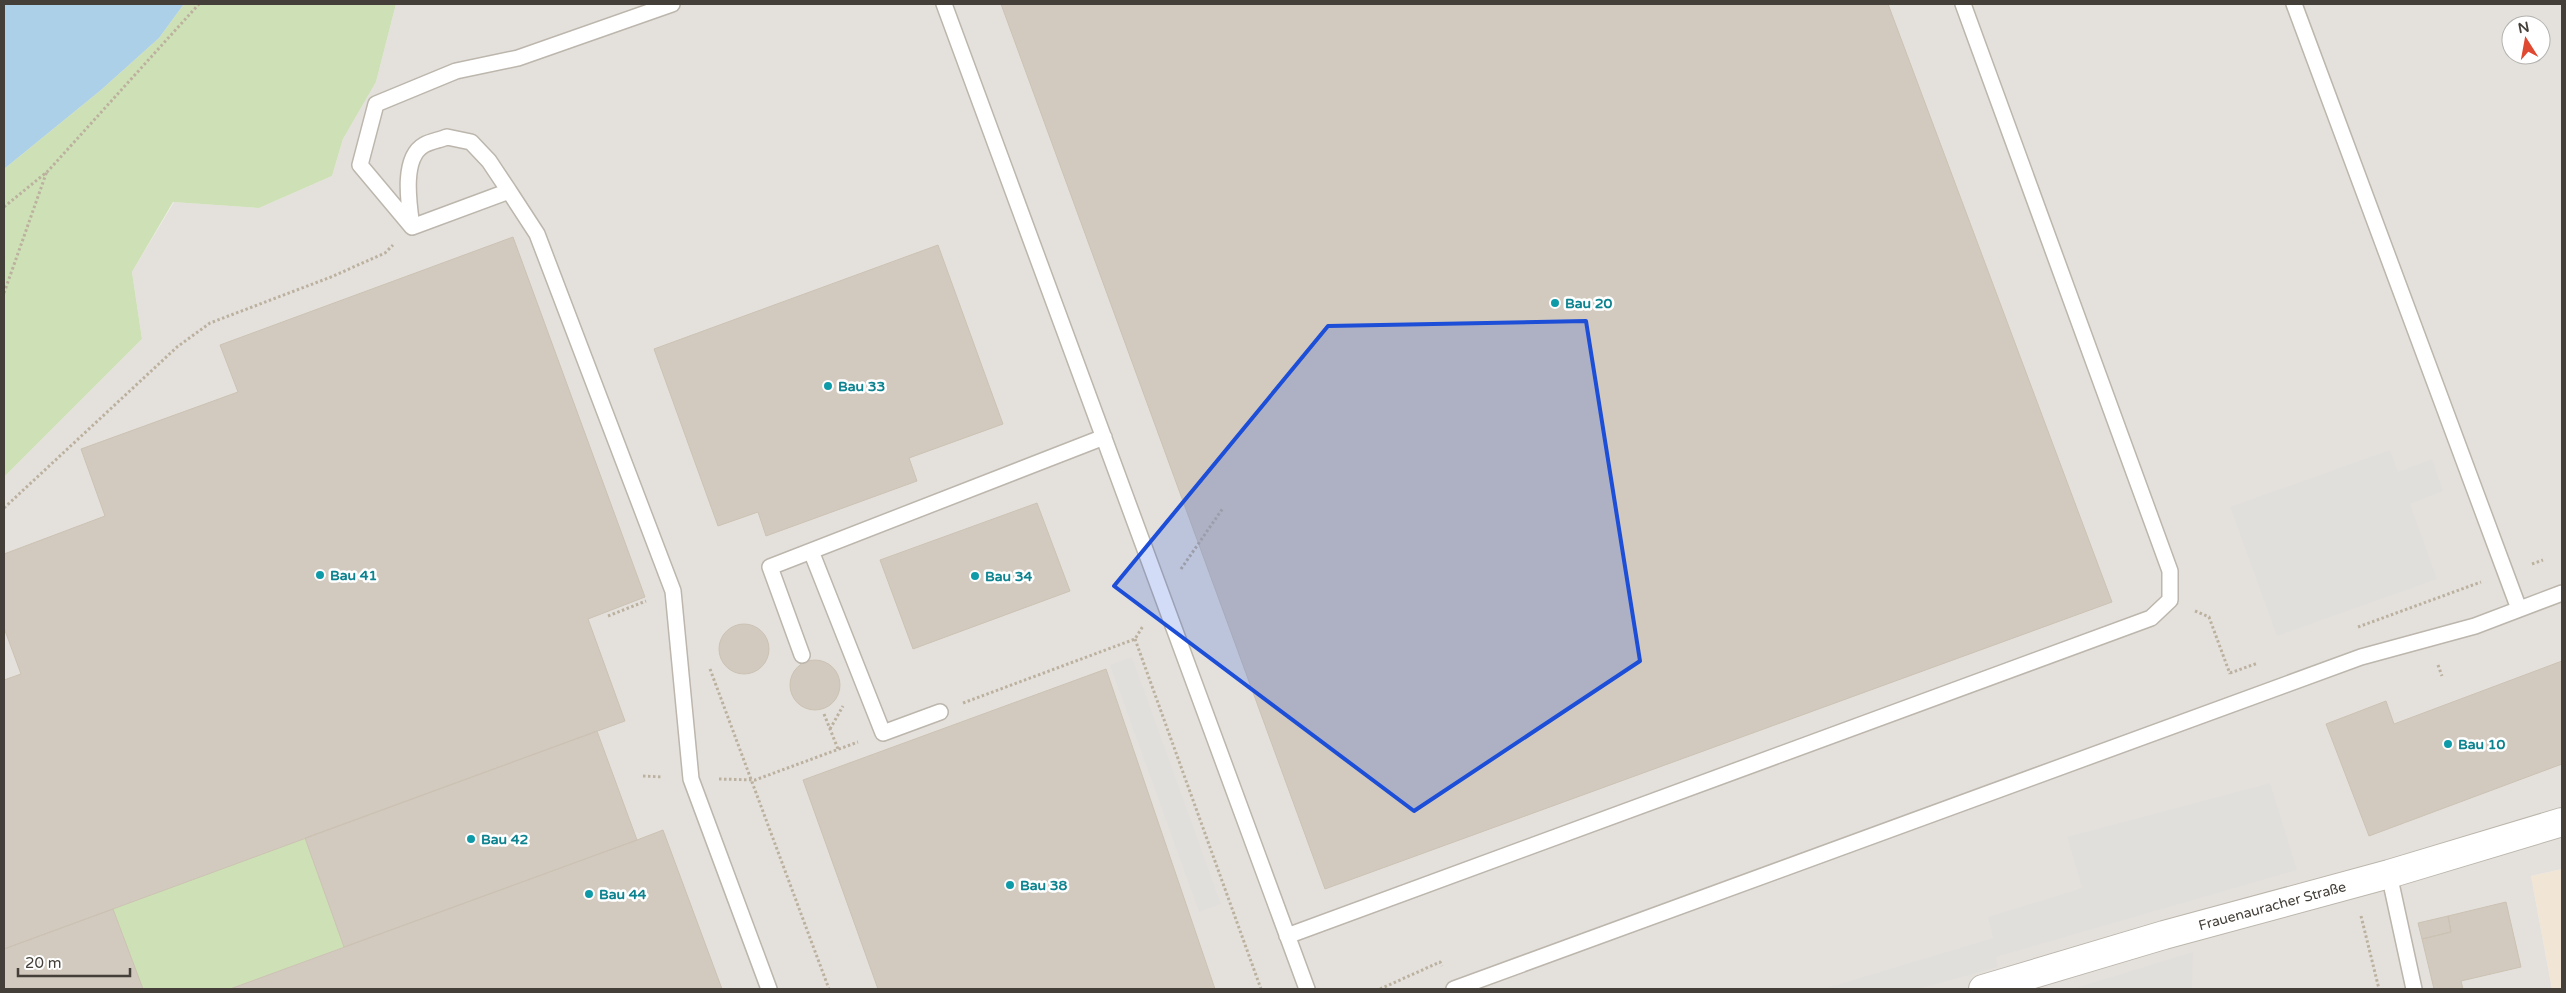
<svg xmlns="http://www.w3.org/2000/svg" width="2566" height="993" viewBox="0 0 2566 993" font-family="'Varela Round',sans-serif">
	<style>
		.commercial { fill: #f1e5d6 }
		.industrial { fill: #e4e1dd; fill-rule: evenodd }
		.green { fill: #cee1b6 }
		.parking { fill: #e1dfdc }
		.water { fill: #acd0e7 }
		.building { fill: #d2cabf; stroke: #ccc2b3 }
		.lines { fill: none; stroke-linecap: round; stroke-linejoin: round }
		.service-casing { stroke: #bcb6ac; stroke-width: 18 }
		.minor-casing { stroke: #bcb6ac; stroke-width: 30 }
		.path { stroke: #bcb19f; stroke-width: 3; stroke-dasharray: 2.5 2.5; stroke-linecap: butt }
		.service { stroke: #fff; stroke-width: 15 }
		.minor { stroke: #fff; stroke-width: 28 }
		.marked { fill: #1d4ed8; fill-opacity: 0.2; stroke: #1d4ed8; stroke-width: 4; stroke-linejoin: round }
		.culture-dot { fill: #0f9aa8; stroke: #fff; stroke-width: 2 }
		.labels { text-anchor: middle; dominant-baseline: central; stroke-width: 5; stroke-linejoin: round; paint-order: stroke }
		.culture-label { font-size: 14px; font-weight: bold; fill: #0d838f; stroke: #fff; text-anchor: start }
		.street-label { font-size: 14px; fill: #443f38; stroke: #fff }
	</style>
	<rect width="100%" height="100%" fill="#f2efe8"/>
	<path class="commercial" d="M2562 869V989H2552L2531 876Z"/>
	<path class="industrial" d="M396 4H2562V869L2531 876 2552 989H4V477L142 339 132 272 174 202 259 208 332 176 343 139 376 82ZM2511 25H2541V55H2511Z"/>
	<path class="green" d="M184 4H396L376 82 343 139 332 176 259 208 173 202 132 272 142 339 4 477V169L101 90 159 38Z
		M305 838 344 947 230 989H143L113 909Z"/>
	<path class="parking" d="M2390 450 2398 472 2432 459 2443 491 2410 504 2437 579 2277 636 2230 507Z
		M1132 657 1221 904 1199 912 1110 665Z
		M2270 783 2297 870 1996 957 1998 967 1918 989H1823L1993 938 1988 917 2082 888 2067 837Z
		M2193 952 2192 989H2072Z"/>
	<path class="water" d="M4 4H184L159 38 101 90 4 169Z"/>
	<path class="building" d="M1001 4H1888L2112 602 1325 889Z
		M513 237 645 597 588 619 625 721 4 949V680L21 674 4 628V554L105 516 81 449 238 392 220 345Z
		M938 245 1003 424 909 458 917 481 766 536 758 512 718 526 654 349Z
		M1037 503 1070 591 913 649 880 560Z
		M719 649a25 25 0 1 1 50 0a25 25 0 1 1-50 0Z
		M790 685a25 25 0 1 1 50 0a25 25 0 1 1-50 0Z
		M2562 661V764L2369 836 2326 724 2386 701 2394 724Z
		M1106 669 1215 989H878L803 780Z
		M597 731 637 840 344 947 305 838Z
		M663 830 722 989H230L637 840Z
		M2506 902 2521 967 2461 981 2463 989H2434L2422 939 2451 932 2448 916Z
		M113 909 143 989H4V949Z
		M2448 916 2451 932 2422 939 2418 923Z"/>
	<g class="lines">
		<defs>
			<path id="service" d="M944 4 1307 989
				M2294 4 2519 609
				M447 137 471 142 489 161 509 191 412 227C409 205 401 158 424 145 431 141 440 140 447 137Z
				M509 191 537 234 673 591 691 779 769 989
				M412 227 360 165 376 104 456 71 518 58 672 4
				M811 551 883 733 940 712
				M802 655 770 567 1104 437
				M2389 874 2414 989
				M1287 936 2151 618 2170 600V571L1963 4
				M1454 989 2361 657 2475 626 2562 593"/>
			<g id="minor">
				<path id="s1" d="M1983 989 2164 935 2389 874 2562 822"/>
			</g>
		</defs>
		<use href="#service" class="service-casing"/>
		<use href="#minor" class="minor-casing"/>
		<path class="path" d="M4 207 48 171 199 4
			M4 293 47 171
			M4 508 177 347 210 323 331 277 385 253 393 245
			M2532 564 2543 560
			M1181 569 1223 508
			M2195 611 2209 617 2230 674
			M608 616 646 601
			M2358 627 2481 582
			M1135 639 1261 989
			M2438 665 2442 676
			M710 669 829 989
			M2230 673 2258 663
			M963 703 1135 639 1143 626
			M824 714 838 749
			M830 729 843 706
			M643 776 663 777
			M719 779 755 780 858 742
			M2361 916 2379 989
			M1380 989 1440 962 1442 966"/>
		<use href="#service" class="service"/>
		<use href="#minor" class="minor"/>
	</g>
	<path class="marked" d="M1586 321 1640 661 1414 811 1114 586 1328 326Z"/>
	<g class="culture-dot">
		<circle cx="1555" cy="303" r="5"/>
		<circle cx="828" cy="386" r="5"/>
		<circle cx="320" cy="575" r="5"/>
		<circle cx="975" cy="576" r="5"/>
		<circle cx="2448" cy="744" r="5"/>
		<circle cx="471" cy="839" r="5"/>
		<circle cx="1010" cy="885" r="5"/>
		<circle cx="589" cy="894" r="5"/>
	</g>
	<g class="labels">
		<g class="culture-label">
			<text x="1565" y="303">Bau 20</text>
			<text x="838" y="386">Bau 33</text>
			<text x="330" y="575">Bau 41</text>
			<text x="985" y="576">Bau 34</text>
			<text x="2458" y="744">Bau 10</text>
			<text x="481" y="839">Bau 42</text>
			<text x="1020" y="885">Bau 38</text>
			<text x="599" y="894">Bau 44</text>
		</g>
		<g class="street-label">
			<text stroke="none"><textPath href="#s1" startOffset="301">Frauenauracher Straße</textPath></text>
		</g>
	</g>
	<rect width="2566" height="993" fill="none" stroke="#443f38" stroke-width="10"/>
	<g transform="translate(2526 40) rotate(349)"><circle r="24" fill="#ffffff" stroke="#b4b2af"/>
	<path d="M0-4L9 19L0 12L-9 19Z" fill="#e04931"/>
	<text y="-8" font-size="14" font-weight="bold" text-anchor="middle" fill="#443f38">N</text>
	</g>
	<path d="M18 968v8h112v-8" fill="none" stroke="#443f38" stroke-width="2.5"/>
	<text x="25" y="968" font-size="15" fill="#443f38" stroke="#ffffff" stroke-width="4" paint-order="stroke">20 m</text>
</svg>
